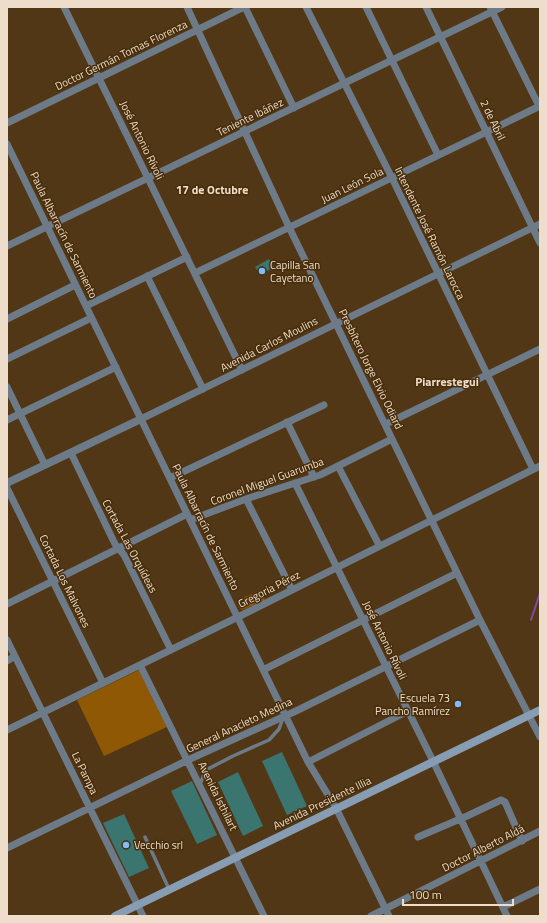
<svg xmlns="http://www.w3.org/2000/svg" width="547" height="923" viewBox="0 0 547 923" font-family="'Titillium Web',sans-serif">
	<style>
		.green { fill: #8e5804 }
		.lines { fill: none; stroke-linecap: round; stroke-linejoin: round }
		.stream { stroke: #8048a8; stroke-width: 2 }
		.building { fill: #3a7570 }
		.service { stroke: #6d7b89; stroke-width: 3.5 }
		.minor { stroke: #6d7b89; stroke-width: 7 }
		.tertiary { stroke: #6d7b89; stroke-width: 8 }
		.secondary { stroke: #879db3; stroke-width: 8 }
		.poi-dot { fill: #7fbdfa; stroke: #472d0a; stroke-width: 1.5 }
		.labels { text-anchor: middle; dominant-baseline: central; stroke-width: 3; stroke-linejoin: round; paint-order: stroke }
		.street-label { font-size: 11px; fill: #eeddcb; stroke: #472d0a }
		.poi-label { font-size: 11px; fill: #eeddcb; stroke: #472d0a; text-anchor: start }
		.neighbourhood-label { font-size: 12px; font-weight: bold; fill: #eeddcb; stroke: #472d0a }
	</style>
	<rect width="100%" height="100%" fill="#523716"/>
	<path class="green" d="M261 590 265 600 242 610 238 606V600Z
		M139 670 167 727 104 756 77 700Z"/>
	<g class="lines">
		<path class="stream" d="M531 620 540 593"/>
	</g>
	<path class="building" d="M269 259 274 267 260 275 255 267Z
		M282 752 307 806 287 815 262 761Z
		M238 772 263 826 243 836 218 782Z
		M192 781 217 835 197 844 171 791Z
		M124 814 149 868 129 877 103 823Z"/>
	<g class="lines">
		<path class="service" d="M200 784 206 770 233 756 269 740 279 729 283 718
			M145 837 169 889"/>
		<path class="minor" d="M64 7 242 370
			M187 7 289 227 480 620 540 737
			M245 7 294 108
			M306 7 392 178 533 469
			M366 7 438 155
			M426 7 540 243
			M490 7 539 106
			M7 123 244 7
			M7 144 308 762 336 808 389 916
			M7 246 502 7
			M195 273 540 106
			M147 276 203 389
			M86 306 187 257
			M7 319 75 285
			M7 359 91 318
			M7 387 45 465
			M141 419 540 224
			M7 420 116 367
			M287 422 314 477
			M386 424 540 349
			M71 453 115 544 124 555 171 650
			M338 466 379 545
			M170 478 324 405
			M295 483 433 761 507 916
			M7 488 103 683
			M246 499 292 590
			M190 520 246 499 320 475 392 439
			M7 604 187 514
			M7 640 143 916
			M7 661 15 656
			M140 665 264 916
			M263 670 457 573
			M7 730 238 617 540 466
			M308 762 408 711
			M418 837 467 816 501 800 505 802 522 841
			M7 848 188 760 296 711 480 620
			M503 907 540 889
			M371 916 540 831"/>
		<path class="tertiary" d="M7 483 141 419"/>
		<path class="secondary" d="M115 916 540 710"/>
	</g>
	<g class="poi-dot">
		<circle cx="262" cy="271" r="4"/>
		<circle cx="458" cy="704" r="4"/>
		<circle cx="126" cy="845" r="4"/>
	</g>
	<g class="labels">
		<g class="street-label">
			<text transform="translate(121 55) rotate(-26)">Doctor Germán Tomas Florenza</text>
			<text transform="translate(250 117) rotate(-26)">Teniente Ibáñez</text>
			<text transform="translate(493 120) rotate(64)">2 de Abril</text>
			<text transform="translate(142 140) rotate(64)">José Antonio Rívoli</text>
			<text transform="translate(352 185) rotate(-26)">Juan León Sola</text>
			<text transform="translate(430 233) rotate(64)">Intendente José Ramón Larocca</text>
			<text transform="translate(64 235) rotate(64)">Paula Albarracín de Sarmiento</text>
			<text transform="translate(269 344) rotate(-27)">Avenida Carlos Moulins</text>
			<text transform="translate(371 369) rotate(64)">Presbítero Jorge Elvio Odiard</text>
			<text transform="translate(267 481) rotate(-20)">Coronel Miguel Guarumba</text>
			<text transform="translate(206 527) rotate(64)">Paula Albarracín de Sarmiento</text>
			<text transform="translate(130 546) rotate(62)">Cortada Las Orquídeas</text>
			<text transform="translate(65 581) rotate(64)">Cortada Los Malvones</text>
			<text transform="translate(269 589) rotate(-27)">Gregoria Pérez</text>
			<text transform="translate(385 640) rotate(64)">José Antonio Rívoli</text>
			<text transform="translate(239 725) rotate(-25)">General Anacleto Medina</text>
			<text transform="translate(85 773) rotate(64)">La Pampa</text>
			<text transform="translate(218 796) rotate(64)">Avenida Isthilart</text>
			<text transform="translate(322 803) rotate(-26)">Avenida Presidente Illia</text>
			<text transform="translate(483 848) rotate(-27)">Doctor Alberto Aldá</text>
		</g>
		<g class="poi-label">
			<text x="270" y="265">Capilla San<tspan x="270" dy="13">Cayetano</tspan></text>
			<text x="450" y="698" text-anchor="end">Escuela 73<tspan x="450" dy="13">Pancho Ramírez</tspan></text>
			<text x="134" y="845">Vecchio srl</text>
		</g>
		<g class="neighbourhood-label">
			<text x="212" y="189">17 de Octubre</text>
			<text x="447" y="381">Piarrestegui</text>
		</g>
	</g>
	<rect width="547" height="923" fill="none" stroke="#eeddcb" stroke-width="16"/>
	<path d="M403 899v6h110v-6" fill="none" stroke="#eeddcb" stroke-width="2"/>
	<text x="409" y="899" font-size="12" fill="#eeddcb" stroke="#472d0a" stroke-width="3" paint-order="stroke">100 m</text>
</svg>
